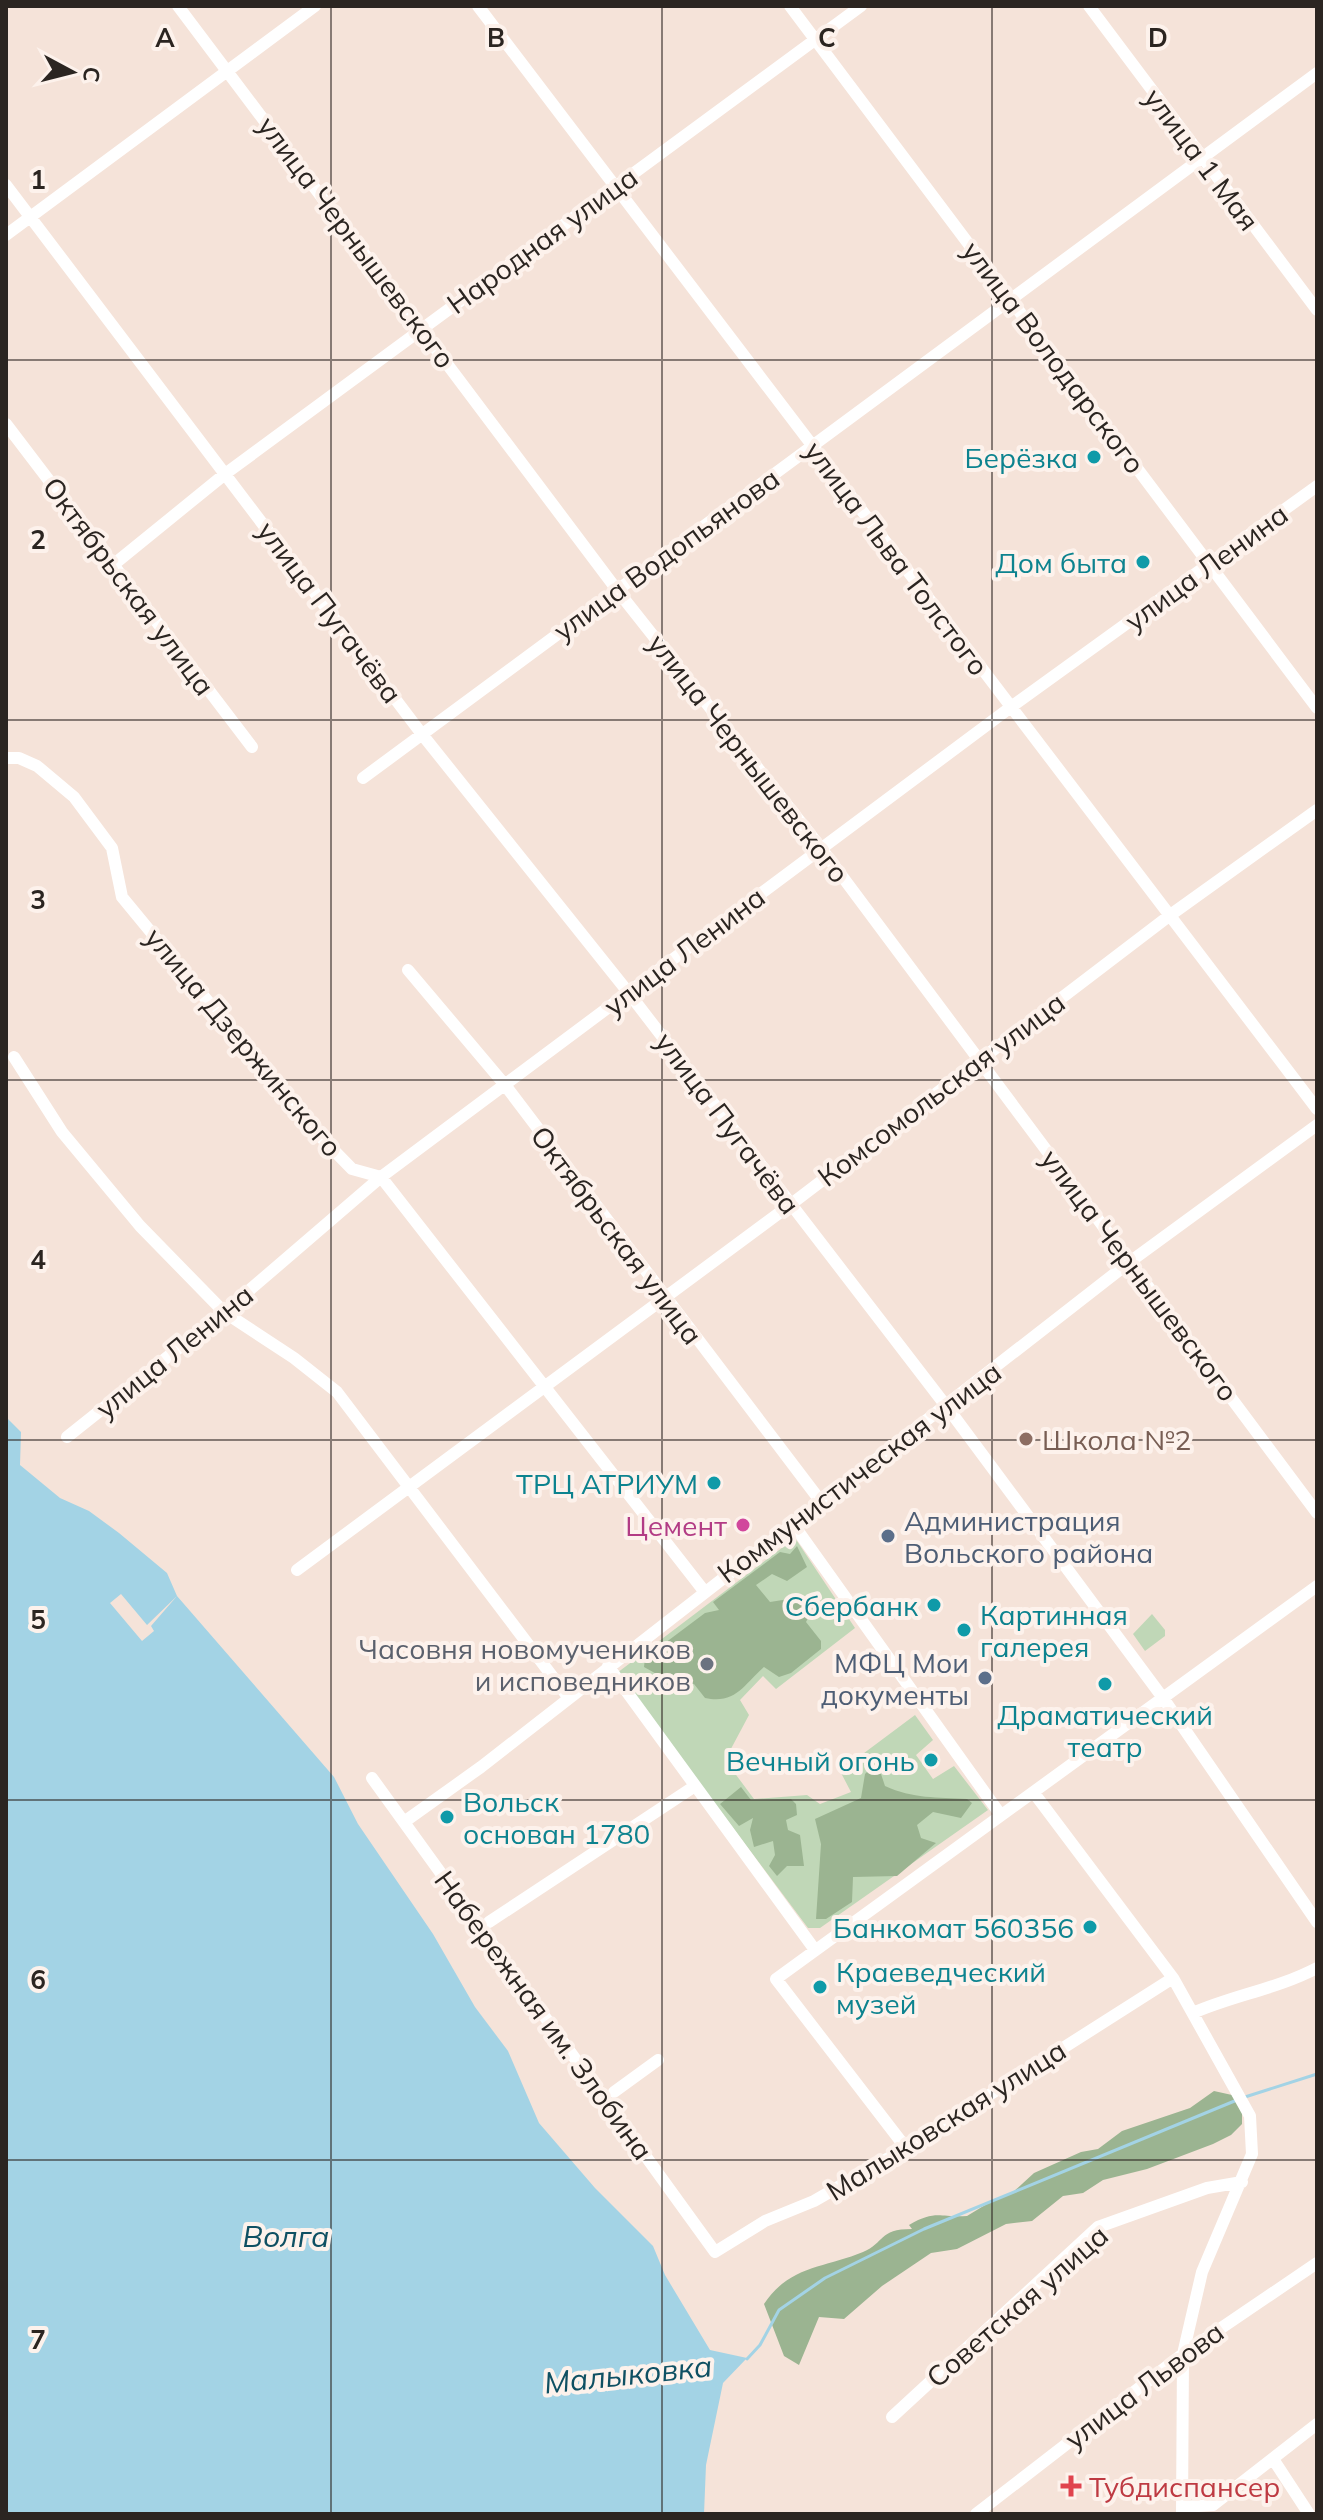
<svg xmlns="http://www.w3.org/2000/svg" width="1323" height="2520" viewBox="0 0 1323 2520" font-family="Mulish,sans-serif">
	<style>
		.green { fill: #c0d7b7 }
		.forest { fill: #9bb491 }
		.water { fill: #a3d3e5 }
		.pier { fill: #f5e3d9 }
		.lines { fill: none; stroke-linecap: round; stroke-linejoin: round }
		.stream { stroke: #a3d3e5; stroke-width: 3 }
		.minor { stroke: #fff; stroke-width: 12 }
		.grid { fill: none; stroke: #2b2521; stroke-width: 2; stroke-opacity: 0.55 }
		.culture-dot { fill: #0f9aa8; stroke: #fdf2ec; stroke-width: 3 }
		.education-dot { fill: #8d6e63; stroke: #fdf2ec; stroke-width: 3 }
		.hotel-dot { fill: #d1479c; stroke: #fdf2ec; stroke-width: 3 }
		.service-dot { fill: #5c6f8a; stroke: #fdf2ec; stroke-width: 3 }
		.worship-dot { fill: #6b7280; stroke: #fdf2ec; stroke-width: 3 }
		.health-dot { fill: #e0444e; stroke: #fdf2ec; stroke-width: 3 }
		.labels { text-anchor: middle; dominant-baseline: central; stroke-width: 8; stroke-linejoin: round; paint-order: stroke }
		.street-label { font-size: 28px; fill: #2b2521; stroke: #fdf2ec }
		.culture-label { font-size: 28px; fill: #0d838f; stroke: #fdf2ec; text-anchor: end }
		.education-label { font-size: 28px; fill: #785e54; stroke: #fdf2ec; text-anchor: start }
		.service-label { font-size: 28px; fill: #4e5e75; stroke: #fdf2ec; text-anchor: start }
		.hotel-label { font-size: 28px; fill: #b23c85; stroke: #fdf2ec; text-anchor: end }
		.worship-label { font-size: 28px; fill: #5b616d; stroke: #fdf2ec; text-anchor: end }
		.health-label { font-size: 28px; fill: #be3a42; stroke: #fdf2ec; text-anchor: start }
		.water-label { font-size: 30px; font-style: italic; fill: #0f5063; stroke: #fdf2ec }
		.grid-label { font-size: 26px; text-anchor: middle; font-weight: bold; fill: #2b2521; stroke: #fdf2ec; stroke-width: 8; stroke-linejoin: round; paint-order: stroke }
	</style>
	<rect width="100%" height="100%" fill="#f5e3d9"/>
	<path class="green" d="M795 1538 855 1628 776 1689 763 1676 740 1700 749 1715 725 1760 754 1799 807 1795 820 1804 851 1792 840 1771 915 1715 933 1740 916 1755 933 1779 954 1766 988 1810 820 1928H808L617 1673Z
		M1152 1614 1165 1630V1636L1145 1651 1133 1634Z"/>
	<path class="forest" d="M797 1546 807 1567 787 1581 772 1574 756 1585 770 1602 808 1596 814 1606 806 1622 821 1641V1649L791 1673 779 1677 764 1667C745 1683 736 1705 705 1698L694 1684 662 1677 644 1667 645 1658 705 1613 719 1610 713 1602 780 1552 790 1554Z
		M869 1770 881 1774 885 1786C913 1799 937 1797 967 1799L972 1803 961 1818 933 1812 917 1825 921 1838 936 1843 897 1876 853 1877 852 1902 826 1919H816L821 1844 815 1819 861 1798 865 1774Z
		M741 1787 751 1800 791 1799 796 1804 797 1815 786 1820 788 1830 800 1835 804 1866H787L777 1876 769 1866 775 1855 773 1841 754 1847 750 1830 753 1818 739 1826 720 1804Z
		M1214 2091 1232 2095 1242 2111V2124L1231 2135 1213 2144 1147 2169 1103 2180 1083 2193 1063 2196 1032 2221 1006 2224 957 2249 931 2253 882 2286 844 2319 819 2317 799 2365 784 2356 764 2304C790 2265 825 2268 863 2252 885 2243 878 2229 912 2229L909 2225C936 2209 940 2218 967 2216L995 2199 1011 2194 1034 2173 1081 2152 1098 2149 1122 2131 1190 2108Z"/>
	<path class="water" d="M6 1417 21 1432 20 1465 60 1498 89 1511 119 1533 167 1573 177 1596 334 1777 358 1824 433 1934 475 2007 508 2051 539 2123 595 2188 653 2246 665 2275 710 2350 747 2358 723 2383 706 2465 704 2514H6Z"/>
	<path class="pier" d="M121 1594 147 1625 177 1596 151 1626 154 1631 142 1641 110 1603Z"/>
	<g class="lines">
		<path class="stream" d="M1245 2097 1317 2074
			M747 2359 760 2345 779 2310 825 2278 924 2229 1237 2100"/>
		<path class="minor" d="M178 6 617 590 821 848 1317 1513
			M478 6 1317 1109
			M790 6 1317 708
			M1089 6 1317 310
			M6 185 421 733 628 992 953 1415 1163 1698 1317 1922
			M6 235 315 6
			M6 424 252 747
			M113 565 225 474 861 6
			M6 758H19L37 766 74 797 112 848 122 897 314 1130 352 1169 381 1177 704 1591
			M363 778 1317 73
			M408 970 505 1085 822 1503
			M14 1057 62 1132 140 1226 224 1312 294 1358 337 1392 568 1697
			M67 1437 224 1312 381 1177 1011 707 1317 486
			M793 1524 1000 1814
			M297 1570 790 1205 1169 916 1317 810
			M608 1666 815 1950
			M372 1778 715 2252 765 2221 814 2201 906 2148 1173 1978
			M1034 1793 1173 1978 1250 2116 1252 2154 1202 2272 1183 2354 1182 2514
			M404 1822 481 1767 1131 1261 1317 1125
			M489 1922 695 1786
			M1193 2013C1234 1995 1277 1989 1317 1968
			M614 2092 658 2060
			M906 2148 776 1979 1317 1586
			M892 2417 1098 2227 1207 2188 1242 2182
			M1273 2459 1309 2514
			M1183 2507 1213 2505 1317 2424
			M976 2514 1183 2354 1317 2263"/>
	</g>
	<path class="grid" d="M331 6V2514M662 6V2514M992 6V2514M6 360H1317M6 720H1317M6 1080H1317M6 1440H1317M6 1800H1317M6 2160H1317"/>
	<g class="culture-dot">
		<circle cx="1094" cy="457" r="8"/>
		<circle cx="1143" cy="562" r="8"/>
		<circle cx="714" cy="1483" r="8"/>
		<circle cx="934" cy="1605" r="8"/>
		<circle cx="964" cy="1630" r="8"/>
		<circle cx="1105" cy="1684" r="8"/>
		<circle cx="931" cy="1760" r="8"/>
		<circle cx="447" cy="1817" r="8"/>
		<circle cx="1090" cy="1927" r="8"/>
		<circle cx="820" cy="1987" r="8"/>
	</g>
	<circle class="education-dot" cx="1026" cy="1439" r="8"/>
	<circle class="hotel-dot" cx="743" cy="1525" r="8"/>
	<g class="service-dot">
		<circle cx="888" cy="1536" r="8"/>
		<circle cx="985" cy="1678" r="8"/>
	</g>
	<circle class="worship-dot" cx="707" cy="1664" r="8"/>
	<path class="health-dot" d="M1067 2474h8v8h8v8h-8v8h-8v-8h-8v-8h8z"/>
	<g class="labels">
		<g class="street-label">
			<text transform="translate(1202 159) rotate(53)">улица 1 Мая</text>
			<text transform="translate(542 240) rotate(-36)">Народная улица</text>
			<text transform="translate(357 242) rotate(53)">улица Чернышевского</text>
			<text transform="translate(1054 357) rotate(53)">улица Володарского</text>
			<text transform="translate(666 554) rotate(-36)">улица Водопьянова</text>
			<text transform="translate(897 558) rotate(53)">улица Льва Толстого</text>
			<text transform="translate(1206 567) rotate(-36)">улица Ленина</text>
			<text transform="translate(129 586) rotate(53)">Октябрьская улица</text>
			<text transform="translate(330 612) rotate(53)">улица Пугачёва</text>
			<text transform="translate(749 758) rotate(52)">улица Чернышевского</text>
			<text transform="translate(684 951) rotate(-37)">улица Ленина</text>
			<text transform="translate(244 1042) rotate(50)">улица Дзержинского</text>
			<text transform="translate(941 1089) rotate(-37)">Комсомольская улица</text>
			<text transform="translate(728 1123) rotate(53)">улица Пугачёва</text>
			<text transform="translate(617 1235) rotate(53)">Октябрьская улица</text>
			<text transform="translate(1140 1275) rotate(53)">улица Чернышевского</text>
			<text transform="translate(174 1351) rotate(-39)">улица Ленина</text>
			<text transform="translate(859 1472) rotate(-37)">Коммунистическая улица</text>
			<text transform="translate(544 2015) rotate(54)">Набережная им. Злобина</text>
			<text transform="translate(946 2120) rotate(-32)">Малыковская улица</text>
			<text transform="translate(1017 2306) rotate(-41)">Советская улица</text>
			<text transform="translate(1144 2385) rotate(-37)">улица Львова</text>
		</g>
		<g class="culture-label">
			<text x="1078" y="457">Берёзка</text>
			<text x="1127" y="562">Дом быта</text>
			<text x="698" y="1483">ТРЦ АТРИУМ</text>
			<text x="918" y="1605">Сбербанк</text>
			<text x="980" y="1614" text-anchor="start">Картинная<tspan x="980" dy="32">галерея</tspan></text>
			<text x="1105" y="1714" text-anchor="middle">Драматический<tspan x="1105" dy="32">театр</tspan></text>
			<text x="915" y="1760">Вечный огонь</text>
			<text x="463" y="1801" text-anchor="start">Вольск<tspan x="463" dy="32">основан 1780</tspan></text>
			<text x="1074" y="1927">Банкомат 560356</text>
			<text x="836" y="1971" text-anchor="start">Краеведческий<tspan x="836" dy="32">музей</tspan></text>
		</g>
		<g class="education-label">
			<text x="1042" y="1439">Школа №2</text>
		</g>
		<g class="service-label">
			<text x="904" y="1520">Администрация<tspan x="904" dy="32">Вольского района</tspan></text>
			<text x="969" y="1662" text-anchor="end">МФЦ Мои<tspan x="969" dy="32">документы</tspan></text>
		</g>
		<g class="hotel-label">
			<text x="727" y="1525">Цемент</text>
		</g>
		<g class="worship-label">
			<text x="691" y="1648">Часовня новомучеников<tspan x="691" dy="32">и исповедников</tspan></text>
		</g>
		<g class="health-label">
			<text x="1089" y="2486">Тубдиспансер</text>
		</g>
		<g class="water-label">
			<text x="286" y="2236">Волга</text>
			<text transform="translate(628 2374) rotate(-6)">Малыковка</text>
		</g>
	</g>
	<g class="grid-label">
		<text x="165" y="47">A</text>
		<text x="496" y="47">B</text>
		<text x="827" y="47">C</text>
		<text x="1158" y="47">D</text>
		<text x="38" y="189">1</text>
		<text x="38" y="549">2</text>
		<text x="38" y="909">3</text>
		<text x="38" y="1269">4</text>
		<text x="38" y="1629">5</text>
		<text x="38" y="1989">6</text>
		<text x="38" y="2349">7</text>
	</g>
	<rect width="1323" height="2520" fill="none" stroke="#2b2521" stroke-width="16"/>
	<g transform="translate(72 72) rotate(97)" stroke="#fdf2ec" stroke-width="6" paint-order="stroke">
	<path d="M0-6L14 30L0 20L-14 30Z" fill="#2b2521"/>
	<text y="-12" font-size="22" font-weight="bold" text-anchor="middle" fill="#2b2521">С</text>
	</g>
</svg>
